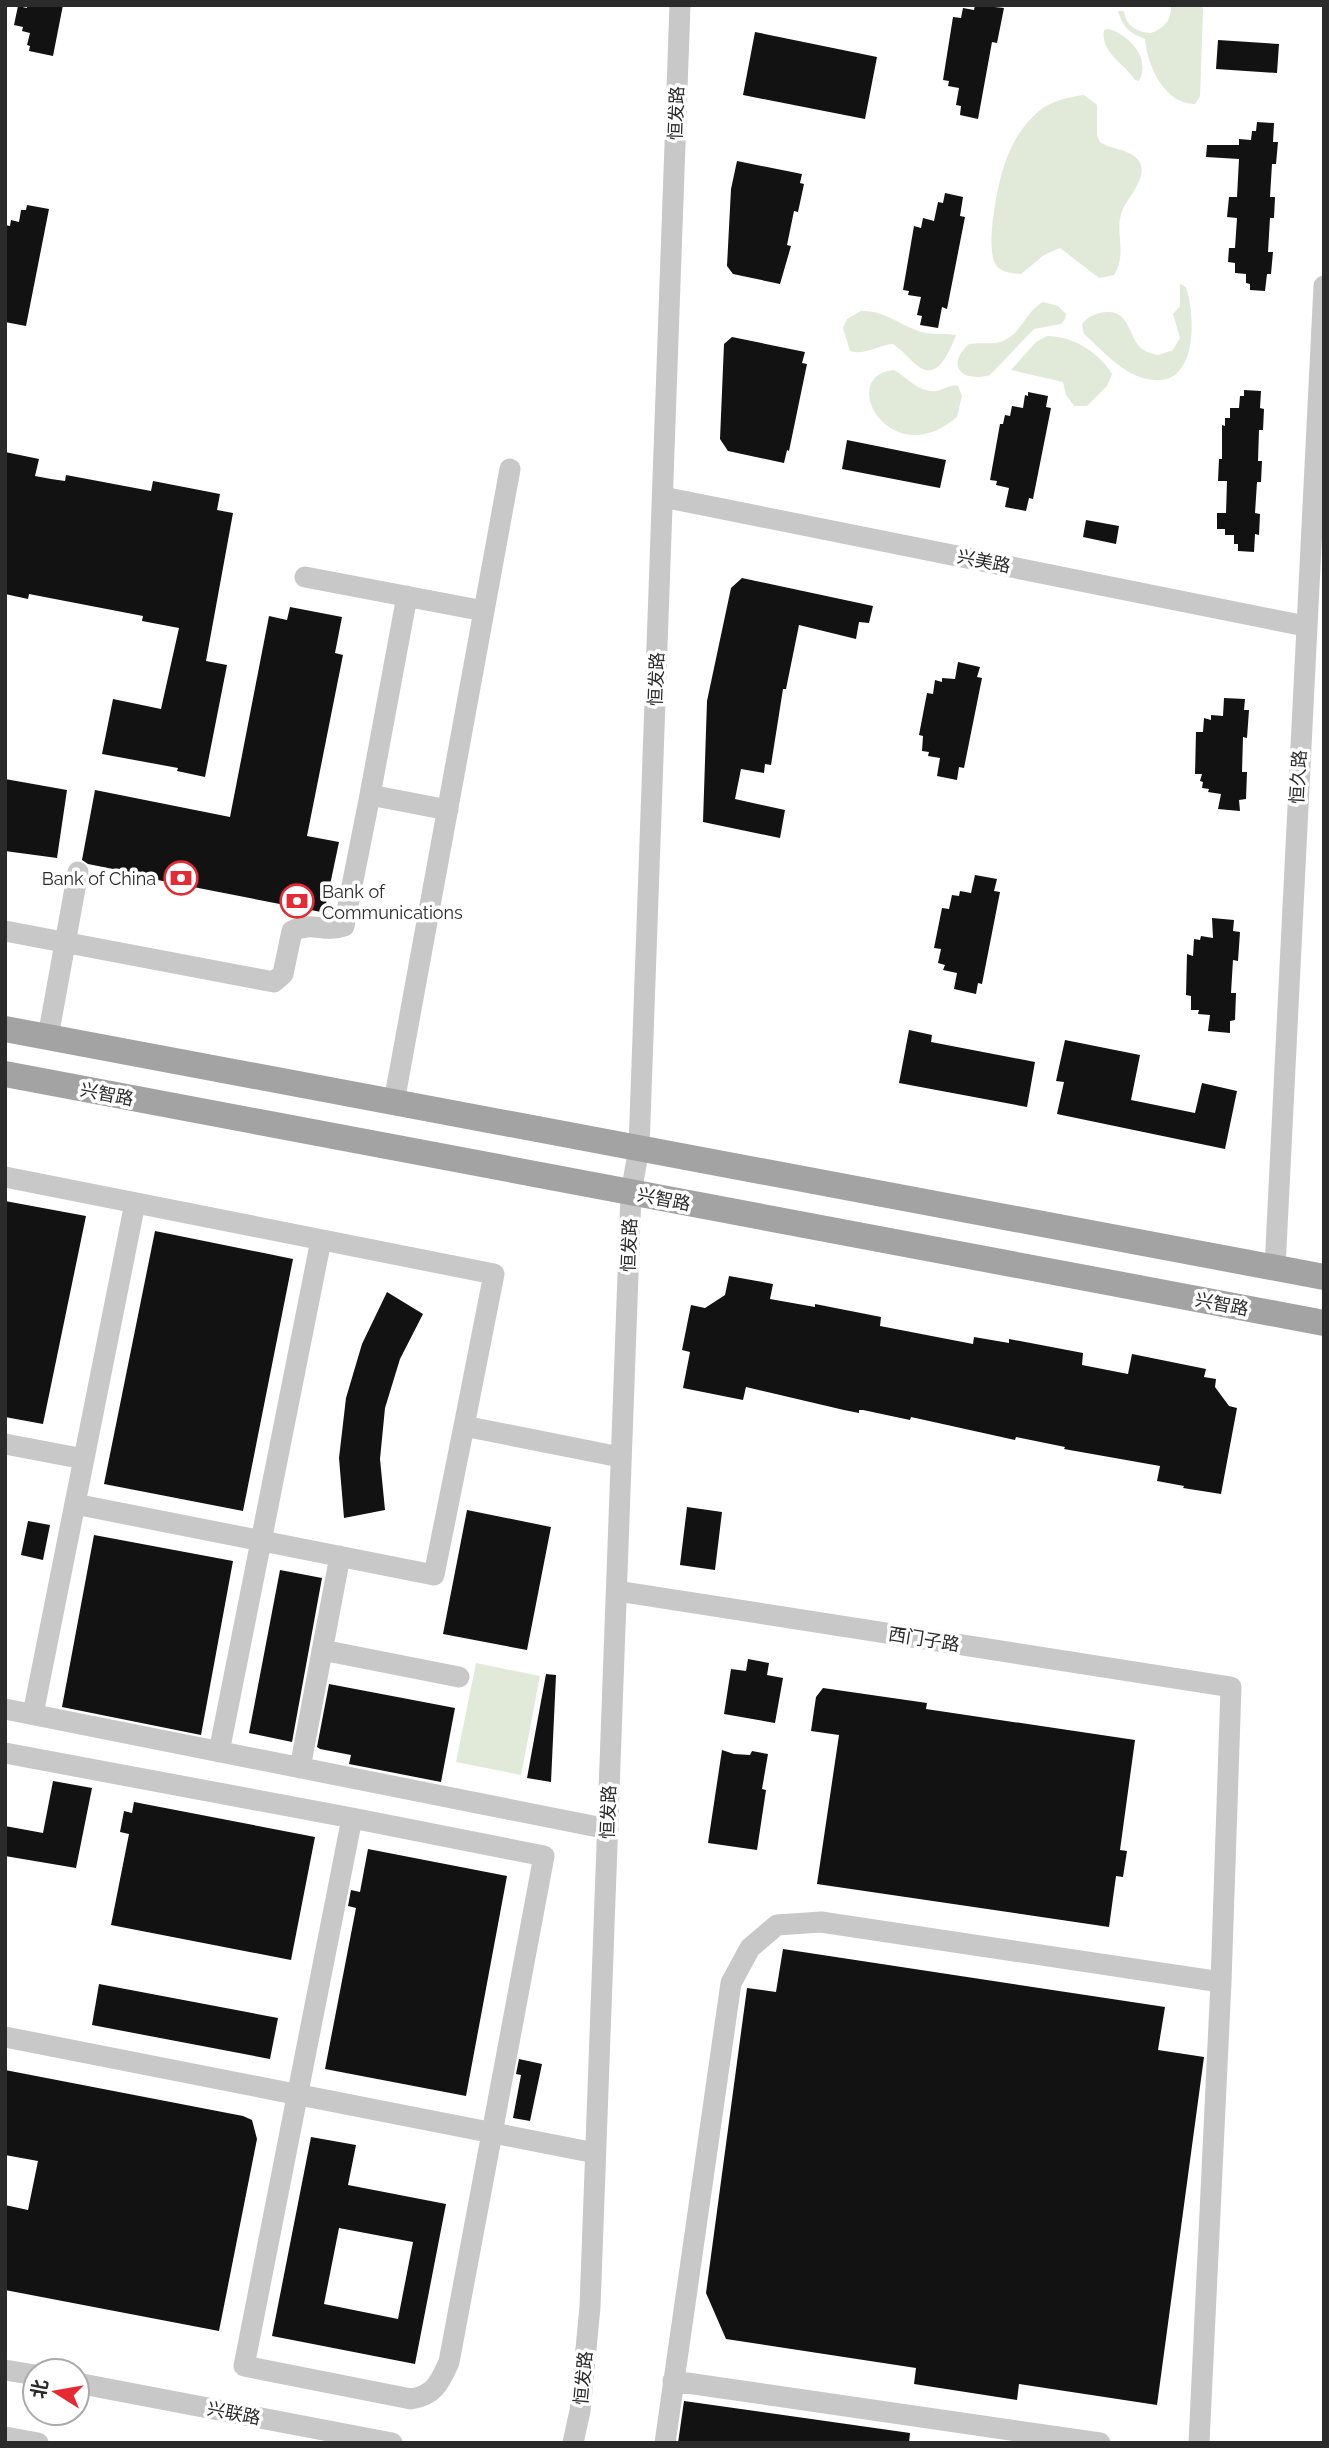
<svg xmlns="http://www.w3.org/2000/svg" width="1329" height="2448" viewBox="0 0 1329 2448" font-family="Raleway,'Noto Sans SC',sans-serif">
	<style>
		.green { fill: #e1ead8 }
		.building { fill: #121212; fill-rule: evenodd }
		.lines { fill: none; stroke-linecap: round; stroke-linejoin: round }
		.minor { stroke: #c8c8c8; stroke-width: 21 }
		.major { stroke: #a3a3a3; stroke-width: 26 }
		.labels { text-anchor: middle; dominant-baseline: central; stroke-width: 7; stroke-linejoin: round; paint-order: stroke }
		.street-label { font-size: 18px; fill: #2b2b2b; stroke: #fff }
		.poi-label { font-size: 18px; fill: #2b2b2b; stroke: #fff; text-anchor: end }
	</style>
	<rect width="100%" height="100%" fill="#fff"/>
	<path class="green" d="M1171 5H1202L1203 11 1200 96 1195 104C1164 104 1147 65 1145 39 1130 33 1123 28 1118 11H1124C1126 26 1136 32 1151 33 1164 28 1172 20 1171 5Z
		M1109 29C1130 36 1151 58 1139 81L1135 80C1125 64 1100 53 1104 30Z
		M1084 95 1097 105V135L1100 142C1111 150 1131 149 1139 161 1149 177 1128 197 1122 211 1114 233 1128 252 1114 275L1099 278 1060 248 1044 255 1021 274C1011 273 1002 273 996 265 984 248 999 174 1008 155 1014 139 1026 122 1039 111 1051 101 1069 97 1084 95Z
		M1180 284 1186 287C1197 321 1197 397 1140 377 1119 370 1100 348 1084 334L1082 324C1089 316 1095 313 1106 312 1130 310 1128 337 1142 349 1146 352 1153 354 1158 355L1173 350 1180 338 1173 314 1180 306Z
		M1043 302 1058 306 1066 314 1065 319 1061 324 1034 329 990 375C964 383 944 367 969 344 980 342 993 345 1003 341 1022 333 1026 311 1043 302Z
		M861 311C887 310 902 328 926 333 936 335 946 333 956 335 950 350 939 380 919 367 910 360 903 351 893 344 878 345 864 356 850 351L843 328 847 319Z
		M1047 336C1072 336 1099 352 1112 374L1107 386 1087 406H1074L1066 395 1063 382 1011 370 1036 342Z
		M894 370C908 378 919 393 936 391 944 390 950 384 958 386L962 396 957 417C889 475 836 375 894 370Z
		M476 1663 540 1676 521 1775 456 1762Z"/>
	<path class="building" d="M27 5H63L53 56 29 51 30 46 27 45 30 33 22 31 23 27 14 25 18 6 27 8Z
		M975 5 1004 8 997 43 992 42 978 119 960 115 961 106 956 105 959 88 948 86 949 81 943 80 953 17 961 18 963 8 974 10Z
		M755 32 877 57 865 119 743 95Z
		M1218 40 1279 44 1277 73 1216 69Z
		M1257 122 1274 123 1273 142H1278L1276 164H1272L1270 197H1275L1274 218H1270L1268 252H1273L1271 274H1267L1265 291 1250 290V284L1246 283V274L1235 273V263L1228 262 1229 248H1235L1237 218 1227 217 1229 197H1237L1239 159 1206 157 1207 145H1239V139L1251 140 1252 131H1256Z
		M737 161 802 174 800 183 804 184 798 212 794 211 787 245 791 246 780 284 733 274 727 266 731 189Z
		M945 193 963 197 960 216 965 217 947 309 942 307 938 328 920 325 922 316 917 315 921 297 908 295 909 291 903 290 914 226 921 228 923 218 934 221 938 202 943 203Z
		M27 205 49 209 26 326 5 322V225L10 226 11 220 19 222 21 210H26Z
		M732 337 805 352 802 363 807 364 789 451 787 450 784 463 728 451 720 439 724 344Z
		M1244 390 1261 391 1260 408 1264 409 1263 430H1259L1258 461H1262L1261 482H1257L1255 513 1260 514 1259 535 1255 534 1254 552 1238 551V544H1234V535H1225V529H1217V513H1226L1227 481H1218L1219 459H1222V425L1225 426V418H1230V408H1239L1240 396H1244Z
		M1028 392 1048 396 1046 407 1051 408 1033 499 1029 498 1026 511 1005 507 1009 488 996 485 997 481 990 480 1000 424H1003L1005 415 1010 416 1012 406 1023 408 1025 395 1028 396Z
		M847 440 946 460 940 488 842 469Z
		M5 452 39 459 35 476 51 479 65 481 66 475 151 491 153 481 220 494 217 510 233 513 206 661 227 665 205 777 177 771 178 768 102 754 113 699 161 709 179 628 142 621 143 616 29 594 28 599 5 594Z
		M1086 520 1119 526 1116 544 1083 537Z
		M742 578 873 606 869 623 859 622 856 639 799 625 786 689H783L771 765 765 764 764 773 741 769 735 799 785 810 780 838 703 822 707 701 731 588Z
		M290 607 342 617 335 653 343 655 307 836 339 842 325 909H322L321 912 137 876 138 874 88 864 82 860 95 790 230 817 269 616 287 620Z
		M958 662 980 667 977 677 982 678 964 768 959 767 957 780 937 776 940 758 928 756 929 752 922 751 923 736 919 735 927 693 933 694 935 680 942 682V678L955 679Z
		M1224 698 1245 699 1244 710H1249L1247 738 1243 737 1242 772H1247L1246 799 1239 800 1240 811 1218 809 1221 794 1208 792 1209 789 1202 788 1203 782 1200 781 1202 774H1195L1196 732H1203L1204 718 1211 720V715L1223 716Z
		M5 779 67 790 57 858 5 851Z
		M975 875 997 879 994 891 1000 892 982 984 978 983 976 994 954 989 957 973 943 970 945 965 938 963 941 949 934 948 942 908 949 909 952 895 959 896 960 891 971 893Z
		M1212 918 1234 920 1233 931 1240 932 1238 961 1233 960 1231 993H1236L1235 1020 1230 1021V1033L1208 1031 1210 1015 1198 1014 1199 1010H1191V996L1186 995 1187 954 1193 956 1194 939 1200 940 1201 936 1213 938Z
		M909 1030 932 1035 931 1042 1035 1062 1027 1107 899 1083Z
		M1065 1040 1140 1055 1131 1100 1195 1113 1202 1083 1237 1091 1225 1149 1057 1114 1064 1082 1056 1081Z
		M5 1201 86 1216 43 1424 5 1417Z
		M155 1231 293 1259 243 1511 104 1484Z
		M729 1276 773 1284 770 1299 815 1307V1304L881 1317 880 1326 973 1344 974 1337 1009 1343V1339L1083 1353 1082 1365 1128 1374 1132 1354 1206 1369 1204 1377 1216 1379 1215 1387 1229 1406 1237 1408 1221 1494 1183 1488 1184 1486 1157 1481 1160 1466 1064 1449 1065 1447 1016 1437 1015 1440 911 1417 910 1420 863 1410H859V1413L844 1410 746 1387 743 1400 683 1388 690 1352 682 1350 691 1305 705 1308 725 1295Z
		M387 1292 423 1314 400 1359 385 1408 380 1459 385 1510 344 1518 339 1458 346 1398 362 1344Z
		M687 1507 722 1512 715 1570 680 1565Z
		M467 1510 551 1527 527 1650 443 1634Z
		M28 1521 50 1525 43 1560 21 1555Z
		M94 1535 233 1561 201 1735 62 1707Z
		M280 1570 322 1578 292 1742 249 1733Z
		M748 1659 769 1663 767 1675 783 1678 775 1723 724 1714 731 1669 746 1671Z
		M546 1674 556 1675 551 1782 527 1778Z
		M329 1684 455 1708 441 1782 349 1764 351 1755 320 1749 317 1747Z
		M823 1688 927 1703 926 1709 1135 1740 1120 1850 1127 1851 1123 1877 1116 1876 1109 1927 817 1884 839 1735 811 1731 816 1697Z
		M722 1750 734 1754 750 1755 752 1751 768 1754 762 1789 766 1790 757 1850 708 1843Z
		M53 1781 92 1788 76 1868 5 1856V1826L43 1833Z
		M134 1802 315 1837 291 1960 111 1925 129 1834 120 1832 124 1811 132 1813Z
		M368 1849 507 1876 466 2096 325 2069 356 1908 348 1906 351 1890 360 1892Z
		M783 1949 1165 2007 1158 2050 1204 2057 1157 2405 1019 2384 1017 2400 914 2384 916 2368 726 2339 706 2293 747 1988 776 1992Z
		M99 1984 278 2018 270 2059 92 2025Z
		M519 2059 542 2064 530 2121 513 2118 521 2075 516 2074Z
		M5 2070 243 2116 252 2120 257 2139 219 2331 5 2290V2205L28 2210 38 2161 5 2155Z
		M311 2137 356 2145 348 2185 446 2204 415 2364 272 2336ZM339 2228 413 2242 398 2319 324 2304Z
		M684 2401 910 2433 909 2443H678Z"/>
	<g class="lines">
		<path class="minor" d="M663 497 1305 626
			M305 577 484 611
			M370 795 407 596
			M5 931 274 982 283 974 292 931C313 921 323 933 344 926L370 795 448 810
			M48 1037 78 872
			M394 1102 510 469
			M5 1177 494 1274 464 1426 620 1457
			M1275 1268 1324 286
			M5 1444 84 1459
			M75 1504 434 1575 464 1426
			M617 1591 1231 1687 1221 1982 1199 2443
			M322 1650 459 1677
			M5 1709 608 1829
			M33 1714 135 1203
			M219 1752 321 1240
			M5 1753 352 1818 244 2366 411 2399C435 2395 440 2382 449 2362L544 1856 352 1818
			M300 1768 340 1556
			M5 2037 595 2153
			M5 2370 35 2375
			M673 2381 1100 2443
			M77 2383 392 2443
			M5 2437 38 2443
			M573 2443 580 2411 590 2307 631 1193 639 1148 680 5
			M665 2443 731 1983 750 1948 777 1925 821 1922 1221 1982"/>
		<path class="major" d="M5 1029 1324 1277
			M5 1074 1324 1323"/>
	</g>
	<defs>
		<symbol id="bank-ring" viewBox="-11 -11 22 22"><circle r="9.5" fill="#fff" stroke="#e62a33" stroke-width="1.5"/><path d="M-6-4H6V4H-6ZM0-2.3a2.3 2.3 0 1 0 0 4.6a2.3 2.3 0 1 0 0-4.6Z" fill="#e62a33"/></symbol>
	</defs>
	<g fill-rule="evenodd">
		<use href="#bank-ring" x="162" y="859" width="38" height="38"/>
		<use href="#bank-ring" x="278" y="882" width="38" height="38"/>
	</g>
	<g class="labels">
		<g class="street-label">
			<text transform="translate(676 113) rotate(-88)">恒发路</text>
			<text transform="translate(984 561) rotate(11)">兴美路</text>
			<text transform="translate(656 679) rotate(-88)">恒发路</text>
			<text transform="translate(1298 777) rotate(-87)">恒久路</text>
			<text transform="translate(107 1094) rotate(11)">兴智路</text>
			<text transform="translate(664 1199) rotate(11)">兴智路</text>
			<text transform="translate(629 1245) rotate(-88)">恒发路</text>
			<text transform="translate(1222 1304) rotate(11)">兴智路</text>
			<text transform="translate(924 1639) rotate(9)">西门子路</text>
			<text transform="translate(608 1812) rotate(-88)">恒发路</text>
			<text transform="translate(583 2378) rotate(-85)">恒发路</text>
			<text transform="translate(234 2413) rotate(11)">兴联路</text>
		</g>
		<g class="poi-label">
			<text x="156" y="878">Bank of China</text>
			<text x="322" y="891" text-anchor="start">Bank of<tspan x="322" dy="21">Communications</tspan></text>
		</g>
	</g>
	<rect width="1329" height="2448" fill="none" stroke="#2b2b2b" stroke-width="14"/>
	<g transform="translate(56 2392) rotate(281)"><circle r="33" fill="#ffffff" stroke="#aaaaaa" stroke-width="2"/>
	<path d="M0-5L12 26L0 18L-12 26Z" fill="#e62a33"/>
	<text y="-10" font-size="19" font-weight="bold" text-anchor="middle" fill="#2b2b2b">北</text>
	</g>
</svg>
